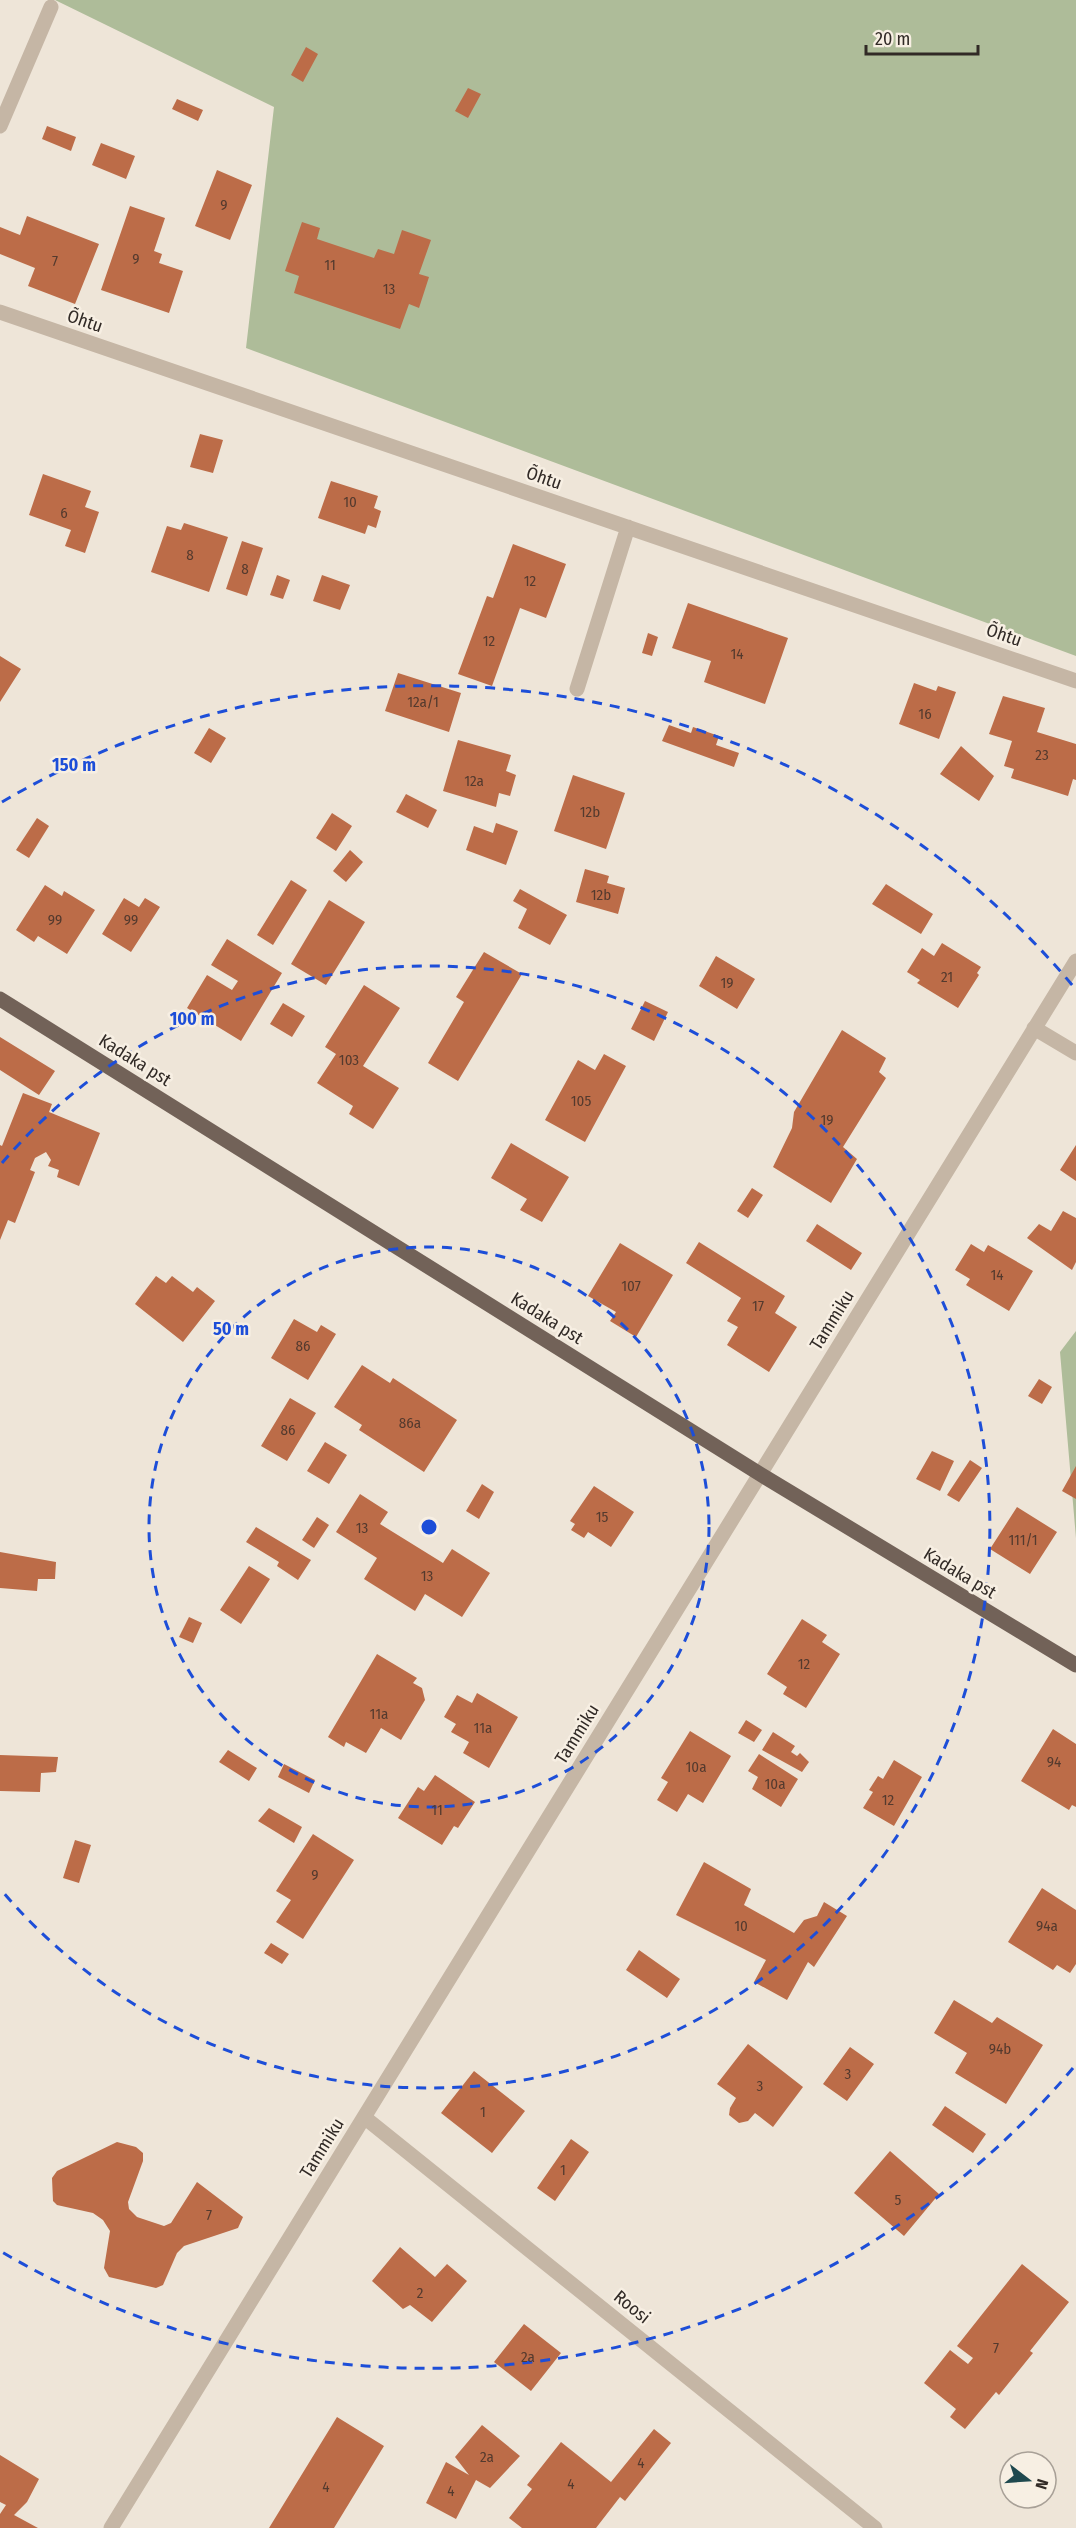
<svg xmlns="http://www.w3.org/2000/svg" width="1076" height="2528" viewBox="0 0 1076 2528" font-family="'Fira Sans Condensed',sans-serif">
	<style>
		.green { fill: #aebc99 }
		.building { fill: #bc6c48 }
		.lines { fill: none; stroke-linecap: round; stroke-linejoin: round }
		.minor { stroke: #c5b6a5; stroke-width: 15 }
		.major { stroke: #726258; stroke-width: 15 }
		.ring { fill: none; stroke: #1d4ed8; stroke-width: 3; stroke-dasharray: 10 8 }
		.labels { text-anchor: middle; dominant-baseline: central; stroke-width: 5; stroke-linejoin: round; paint-order: stroke }
		.number-label { font-size: 15px; fill: #543a2e }
		.street-label { font-size: 18px; fill: #312a26; stroke: #f7efe3 }
		.centre { fill: #1d4ed8; stroke: #f7efe3; stroke-width: 3 }
		.ring-label { font-size: 18px; text-anchor: middle; font-weight: bold; fill: #1d4ed8; stroke: #f7efe3; stroke-width: 5; stroke-linejoin: round; paint-order: stroke }
	</style>
	<rect width="100%" height="100%" fill="#eee5d8"/>
	<path class="green" d="M55 0H1076V656L246 348 274 107Z
		M1076 1331V1538L1060 1352Z"/>
	<path class="building" d="M306 47 318 54 303 82 291 75Z
		M468 88 481 94 468 118 455 111Z
		M177 99 203 110 198 121 172 109Z
		M47 126 76 137 71 151 42 139Z
		M101 143 135 156 126 179 92 165Z
		M217 170 252 185 230 240 195 226Z
		M130 206 165 218 154 251 162 254 159 263 183 271 169 313 101 290Z
		M27 216 99 244 75 304 28 286 35 268 0 254V227L20 235Z
		M302 222 320 228 317 239 374 258 378 249 394 254 402 230 431 240 419 274 429 277 419 308 409 304 400 329 294 293 299 276 285 271Z
		M200 434 223 440 213 473 190 467Z
		M43 474 91 491 85 507 99 512 85 553 65 546 71 530 29 515Z
		M331 481 378 496 374 508 381 511 376 528 368 525 365 534 318 518Z
		M184 523 228 537 209 592 151 572 167 526 181 530Z
		M242 541 263 548 247 596 226 589Z
		M513 544 566 564 546 618 520 608 492 686 458 674 487 596 493 598Z
		M277 575 290 580 283 599 270 595Z
		M322 575 350 585 340 610 313 601Z
		M688 603 788 638 765 704 704 682 711 661 672 648Z
		M648 633 658 637 652 656 642 653Z
		M0 656 21 669 0 702Z
		M398 673 461 693 449 732 385 711Z
		M914 683 936 691 938 686 956 692 939 739 899 724Z
		M1003 696 1045 708 1037 732 1076 744V780L1073 779 1068 796 1011 778 1014 769 1004 766 1012 741 989 734Z
		M669 725 691 733 693 727 719 736 716 745 739 753 734 767 662 741Z
		M209 728 226 738 211 763 194 753Z
		M458 740 511 755 506 771 516 775 510 796 499 793 496 807 443 791Z
		M961 746 994 776 979 801 940 774Z
		M573 775 625 793 606 849 554 831Z
		M406 794 437 810 428 828 396 812Z
		M332 813 352 826 336 851 316 838Z
		M37 818 49 826 29 858 16 850Z
		M496 823 518 831 506 865 466 850 474 826 493 833Z
		M350 850 363 862 346 882 333 871Z
		M585 869 609 876 607 883 625 888 618 914 576 902Z
		M291 880 307 890 273 945 257 935Z
		M886 884 933 914 921 934 872 904Z
		M45 885 62 896 64 891 95 910 67 954 38 936 34 942 16 930Z
		M520 889 567 915 550 945 518 928 527 909 513 901Z
		M124 898 139 907 145 898 160 907 131 952 102 934Z
		M329 900 365 922 326 985 291 964Z
		M227 939 282 973 241 1041 187 1008 207 975 232 990 238 981 211 965Z
		M942 943 981 967 977 973 979 975 958 1008 917 983 920 980 907 972 922 948 934 956Z
		M484 952 522 974 458 1081 428 1063 464 1002 456 997Z
		M716 956 755 979 737 1009 699 986Z
		M364 985 400 1008 363 1066 399 1088 373 1129 349 1114 353 1106 317 1083 336 1054 325 1047Z
		M645 1001 668 1012 654 1041 631 1029Z
		M283 1003 305 1016 292 1037 270 1024Z
		M842 1030 886 1058 879 1072 886 1078 843 1147 857 1159 831 1203 773 1167 792 1128 794 1112Z
		M0 1037 55 1071 39 1095 0 1070Z
		M604 1054 626 1066 585 1142 545 1120 578 1060 595 1070Z
		M23 1093 52 1104 49 1112 100 1133 79 1186 57 1177 59 1170 48 1166 51 1160 46 1152 35 1158 30 1170 35 1172 15 1223 8 1220 0 1240V1145L2 1146Z
		M511 1143 569 1177 542 1222 520 1210 527 1199 491 1178Z
		M1076 1145V1181L1060 1170Z
		M752 1188 763 1195 748 1218 737 1211Z
		M1063 1211 1076 1218V1262L1072 1270 1027 1238 1039 1224 1051 1231Z
		M817 1224 862 1253 851 1270 806 1241Z
		M699 1242 785 1296 775 1313 797 1327 769 1372 727 1345 738 1327 727 1321 741 1298 686 1263Z
		M620 1243 673 1275 636 1337 610 1321 616 1312 588 1296Z
		M971 1244 984 1252 988 1245 1033 1271 1009 1311 966 1285 970 1279 955 1270Z
		M156 1276 166 1283 172 1276 193 1292 197 1287 215 1301 183 1342 135 1304Z
		M294 1319 317 1332 321 1325 336 1334 308 1380 271 1358Z
		M362 1365 390 1383 393 1378 457 1420 424 1472 359 1430 362 1425 334 1407Z
		M1039 1379 1052 1387 1042 1404 1028 1396Z
		M290 1398 316 1413 287 1461 261 1446Z
		M325 1442 347 1455 329 1484 307 1471Z
		M932 1451 954 1461 940 1491 916 1479Z
		M970 1460 982 1468 959 1502 947 1495Z
		M1076 1466V1499L1062 1491Z
		M482 1484 494 1492 479 1519 466 1511Z
		M594 1486 634 1512 611 1547 588 1532 584 1538 571 1530 575 1524 570 1521Z
		M360 1494 388 1512 380 1524 443 1563 452 1549 490 1573 462 1617 425 1594 415 1611 364 1579 377 1558 336 1532Z
		M1017 1507 1057 1532 1030 1574 990 1549Z
		M317 1517 329 1525 314 1548 302 1540Z
		M256 1527 311 1560 298 1580 277 1566 279 1562 246 1542Z
		M0 1552 56 1562 55 1579H38L37 1591 0 1588Z
		M249 1566 270 1579 241 1624 220 1610Z
		M189 1617 202 1623 193 1643 179 1637Z
		M802 1619 827 1635 822 1642 840 1654 806 1708 783 1694 787 1687 767 1674Z
		M377 1654 417 1678 413 1683 422 1688 425 1700 401 1740 381 1728 366 1753 346 1742 344 1747 328 1737Z
		M477 1693 518 1717 489 1768 463 1753 469 1742 451 1732 456 1724 444 1717 457 1695 472 1703Z
		M746 1720 762 1730 754 1742 738 1733Z
		M1053 1729 1076 1744V1807L1072 1805 1069 1810 1021 1781Z
		M690 1731 731 1756 703 1803 688 1794 677 1812 657 1800 668 1782 661 1778Z
		M773 1732 795 1746 791 1752 797 1756 800 1753 809 1762 802 1772 762 1750Z
		M228 1750 257 1768 249 1781 219 1762Z
		M759 1754 798 1779 781 1807 752 1789 758 1777 748 1771Z
		M0 1755 58 1757 56 1772 41 1773 40 1792 0 1791Z
		M894 1760 922 1777 894 1826 863 1808 873 1792 869 1790 878 1776 883 1779Z
		M284 1764 315 1780 309 1793 278 1777Z
		M435 1775 475 1802 458 1828 454 1826 442 1845 398 1818 418 1787 424 1791Z
		M269 1808 302 1827 294 1843 258 1821Z
		M313 1834 354 1860 303 1939 276 1922 291 1900 276 1891Z
		M75 1840 91 1845 79 1883 63 1878Z
		M704 1862 751 1889 744 1905 794 1933 804 1920 817 1916 824 1902 847 1916 814 1967 808 1962 787 2000 754 1982 766 1960 676 1915Z
		M1042 1888 1076 1910V1964L1070 1973 1057 1965 1053 1970 1008 1942Z
		M271 1943 289 1954 282 1964 264 1953Z
		M639 1950 680 1979 667 1998 626 1970Z
		M954 2000 992 2023 997 2017 1043 2045 1006 2104 955 2073 967 2053 934 2033Z
		M748 2044 803 2087 773 2127 755 2113 748 2121 739 2123 729 2115 730 2108 736 2098 717 2084Z
		M850 2047 874 2064 847 2101 823 2084Z
		M474 2071 525 2111 492 2153 441 2113Z
		M945 2106 986 2134 973 2153 932 2125Z
		M571 2139 589 2152 555 2201 537 2188Z
		M117 2142 136 2147 143 2153V2161L128 2202 129 2209 137 2217 164 2226 171 2223 197 2182 243 2217 238 2228 184 2246 177 2253 163 2285 156 2288 109 2277 104 2268 110 2231 103 2220 93 2213 57 2205 53 2201 52 2178 57 2171Z
		M890 2151 939 2194 904 2236 854 2193Z
		M400 2247 435 2277 447 2264 467 2281 432 2322 410 2305 403 2309 372 2281Z
		M1022 2264 1069 2302 1030 2351 1033 2353 999 2395 996 2392 965 2429 950 2417 956 2409 924 2383 950 2350 968 2364 973 2358 957 2346Z
		M524 2324 561 2353 531 2391 494 2362Z
		M337 2417 384 2446 334 2528H269Z
		M482 2425 520 2456 490 2488 476 2480 456 2519 426 2503 446 2462 469 2475 455 2457Z
		M654 2429 671 2443 625 2501 620 2497 596 2528H522L509 2518 532 2489 527 2485 561 2442 611 2482Z
		M0 2455 39 2479 27 2502 14 2515 38 2528H0V2514L6 2505 0 2502Z"/>
	<g class="lines">
		<path class="minor" d="M0 126 51 7
			M0 312 1076 681
			M577 689 628 527
			M1034 1028 1076 1053
			M364 2117 875 2528
			M111 2528 1076 961"/>
		<path class="major" d="M0 999 760 1474 1076 1665"/>
	</g>
	<g class="ring">
		<circle cx="429" cy="1527" r="280"/>
		<path d="M2 1163A561 561 0 1 1 2 1891"/>
		<path d="M1073 2068A841 841 0 0 1 2 2252M2 802A841 841 0 0 1 1073 986"/>
	</g>
	<g class="labels">
		<g class="number-label">
			<text x="224" y="205">9</text>
			<text x="136" y="259">9</text>
			<text x="55" y="261">7</text>
			<text x="330" y="265">11</text>
			<text x="389" y="289">13</text>
			<text x="350" y="502">10</text>
			<text x="64" y="513">6</text>
			<text x="190" y="555">8</text>
			<text x="245" y="569">8</text>
			<text x="530" y="581">12</text>
			<text x="489" y="641">12</text>
			<text x="737" y="654">14</text>
			<text x="423" y="702">12a/1</text>
			<text x="925" y="714">16</text>
			<text x="1042" y="755">23</text>
			<text x="474" y="781">12a</text>
			<text x="590" y="812">12b</text>
			<text x="601" y="895">12b</text>
			<text x="55" y="920">99</text>
			<text x="131" y="920">99</text>
			<text x="947" y="977">21</text>
			<text x="727" y="983">19</text>
			<text x="349" y="1060">103</text>
			<text x="581" y="1101">105</text>
			<text x="827" y="1120">19</text>
			<text x="997" y="1275">14</text>
			<text x="631" y="1286">107</text>
			<text x="758" y="1306">17</text>
			<text x="303" y="1346">86</text>
			<text x="410" y="1423">86a</text>
			<text x="288" y="1430">86</text>
			<text x="602" y="1517">15</text>
			<text x="362" y="1528">13</text>
			<text x="1023" y="1540">111/1</text>
			<text x="427" y="1576">13</text>
			<text x="804" y="1664">12</text>
			<text x="379" y="1714">11a</text>
			<text x="483" y="1728">11a</text>
			<text x="1054" y="1762">94</text>
			<text x="696" y="1767">10a</text>
			<text x="775" y="1784">10a</text>
			<text x="888" y="1800">12</text>
			<text x="437" y="1810">11</text>
			<text x="315" y="1875">9</text>
			<text x="741" y="1926">10</text>
			<text x="1047" y="1926">94a</text>
			<text x="1000" y="2049">94b</text>
			<text x="848" y="2074">3</text>
			<text x="760" y="2086">3</text>
			<text x="483" y="2112">1</text>
			<text x="563" y="2170">1</text>
			<text x="898" y="2200">5</text>
			<text x="209" y="2215">7</text>
			<text x="420" y="2293">2</text>
			<text x="996" y="2348">7</text>
			<text x="528" y="2357">2a</text>
			<text x="487" y="2457">2a</text>
			<text x="641" y="2463">4</text>
			<text x="571" y="2484">4</text>
			<text x="326" y="2487">4</text>
			<text x="451" y="2491">4</text>
		</g>
		<g class="street-label">
			<text transform="translate(85 321) rotate(19)">Õhtu</text>
			<text transform="translate(544 478) rotate(19)">Õhtu</text>
			<text transform="translate(1004 635) rotate(19)">Õhtu</text>
			<text transform="translate(135 1060) rotate(32)">Kadaka pst</text>
			<text transform="translate(547 1318) rotate(32)">Kadaka pst</text>
			<text transform="translate(832 1320) rotate(-58)">Tammiku</text>
			<text transform="translate(960 1573) rotate(31)">Kadaka pst</text>
			<text transform="translate(577 1734) rotate(-58)">Tammiku</text>
			<text transform="translate(322 2148) rotate(-58)">Tammiku</text>
			<text transform="translate(632 2307) rotate(39)">Roosi</text>
		</g>
	</g>
	<circle cx="429" cy="1527" r="9" class="centre"/>
	<g class="ring-label">
		<text x="74" y="771">150 m</text>
		<text x="192" y="1025">100 m</text>
		<text x="231" y="1335">50 m</text>
	</g>
	<g transform="translate(1028 2480) rotate(107)"><circle r="28" fill="#f7efe3" stroke="#a8a097" stroke-width="1.5"/>
	<path d="M0-4.5L10 22L0 15L-10 22Z" fill="#1f494f"/>
	<text y="-9" font-size="16" font-weight="bold" text-anchor="middle" fill="#312a26">N</text>
	</g>
	<path d="M866 45v9h112v-9" fill="none" stroke="#312a26" stroke-width="3"/>
	<text x="875" y="45" font-size="18" fill="#312a26" stroke="#f7efe3" stroke-width="4.5" paint-order="stroke">20 m</text>
</svg>
